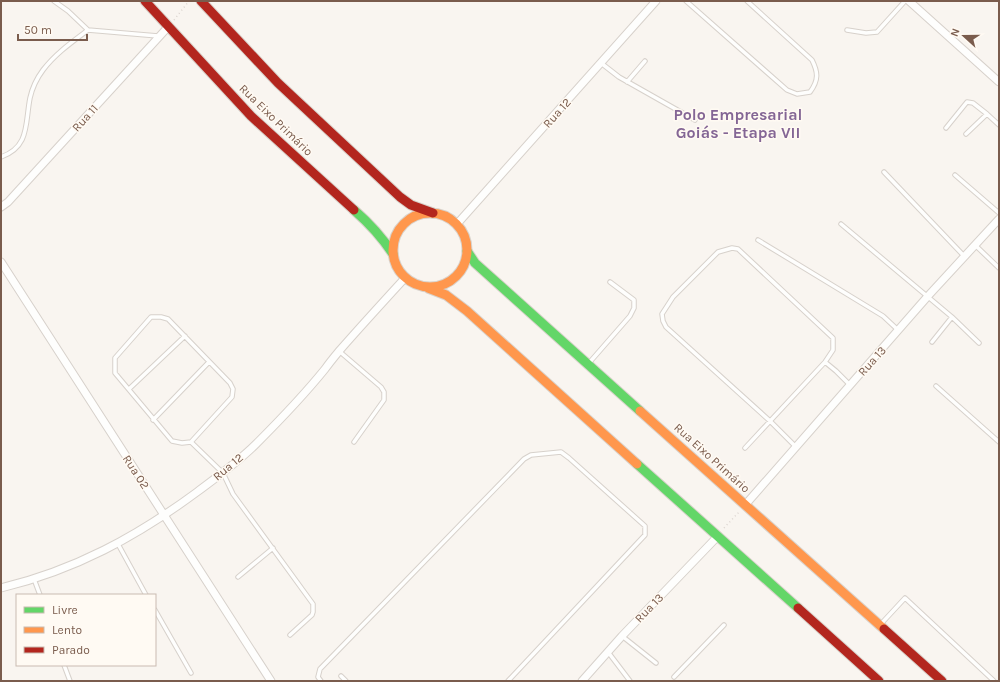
<svg xmlns="http://www.w3.org/2000/svg" width="1000" height="682" viewBox="0 0 1000 682" font-family="Karla,sans-serif">
	<style>
		.lines { fill: none; stroke-linecap: round; stroke-linejoin: round }
		.lane-casing { stroke: #d7d1cb; stroke-width: 5.5 }
		.street-casing { stroke: #d7d1cb; stroke-width: 9 }
		.fast-casing { stroke: #d9d2cb; stroke-width: 11 }
		.slow-casing { stroke: #d9d2cb; stroke-width: 11 }
		.jam-casing { stroke: #d9d2cb; stroke-width: 11 }
		.path { stroke: #dcd5d0; stroke-width: 1.5; stroke-dasharray: 1 3; stroke-linecap: butt }
		.lane { stroke: #fefefd; stroke-width: 3.5 }
		.street { stroke: #fefefd; stroke-width: 7 }
		.fast { stroke: #63d668; stroke-width: 9 }
		.slow { stroke: #ff974d; stroke-width: 9 }
		.jam { stroke: #b3261e; stroke-width: 9 }
		.labels { text-anchor: middle; dominant-baseline: central; stroke-width: 3; stroke-linejoin: round; paint-order: stroke }
		.street-label { font-size: 12px; fill: #7a5c4d; stroke: #fffaf3 }
		.district-label { font-size: 16px; font-weight: bold; fill: #846695; stroke: #fffaf3 }
	</style>
	<rect width="100%" height="100%" fill="#f9f5f0"/>
	<g class="lines">
		<defs>
			<path id="lane" d="M54 1 68 11 88 30 158 36
				M686 1 787 90 797 94 810 92C819 80 818 72 812 60L747 1
				M847 30 866 33 877 32 905 1
				M601 63 619 77 695 120
				M627 82 645 61
				M946 128 967 102 973 103 987 114
				M966 134 987 114 999 125
				M1 157C30 147 25 123 30 98 32 89 37 78 43 70 55 54 72 42 88 30
				M884 172 964 256
				M955 175 999 213
				M841 224 952 317 932 342
				M758 240 883 316 898 330
				M975 245 999 268
				M151 317H161L168 319 230 383 233 389 232 397 191 442 182 443 172 441 115 373V358Z
				M952 317 979 343
				M339 351 381 387 384 392V400L354 442
				M825 362 836 371 850 385
				M589 363 630 316 634 308V300L610 282
				M936 386 999 442
				M129 389 185 336
				M153 420 209 362
				M191 442 223 473 233 494 313 604V612L312 615 290 635
				M745 448 825 362 833 350V338L738 249 732 248 718 252 673 297 662 314 663 321 666 327 770 421 796 447
				M118 544 146 595
				M238 577 273 548
				M34 579 40 595
				M155 610 191 673
				M880 625 905 598 994 681
				M622 636 656 663
				M608 652 630 681
				M64 665 70 681
				M341 676 346 681
				M674 677 724 625
				M321 681 318 677 320 669 524 459 531 455 561 452 569 458 645 526V535L508 681"/>
			<path id="street" d="M909 1 999 82
				M1 207 8 202 168 27
				M457 224 656 1
				M1 262 271 681
				M746 504 928 296 999 219
				M1 588C75 570 136 537 197 492 217 477 238 462 256 444 280 420 304 395 325 369 330 362 335 356 340 350 361 326 383 302 405 278
				M582 681 622 636 718 536"/>
			<path id="fast" d="M354 210C369 223 382 237 393 254
				M467 251 475 263 640 411
				M637 464 798 608"/>
			<path id="slow" d="M393 250a37 37 0 1 1 74 0a37 37 0 1 1-74 0Z
				M428 288 446 295 467 311 637 464
				M640 411 884 629"/>
			<path id="jam" d="M145 1 251 116 354 210
				M201 1 278 83 400 197 411 205 433 213
				M798 608 879 681
				M884 629 942 681"/>
		</defs>
		<use href="#lane" class="lane-casing"/>
		<use href="#street" class="street-casing"/>
		<use href="#fast" class="fast-casing"/>
		<use href="#slow" class="slow-casing"/>
		<use href="#jam" class="jam-casing"/>
		<path class="path" d="M174 20 189 1
			M724 528 739 512"/>
		<use href="#lane" class="lane"/>
		<use href="#street" class="street"/>
		<use href="#fast" class="fast"/>
		<use href="#slow" class="slow"/>
		<use href="#jam" class="jam"/>
	</g>
	<g class="labels">
		<g class="street-label">
			<text transform="translate(557 113) rotate(-48)">Rua 12</text>
			<text transform="translate(85 118) rotate(-48)">Rua 11</text>
			<text transform="translate(276 120) rotate(44)">Rua Eixo Primário</text>
			<text transform="translate(872 361) rotate(-48)">Rua 13</text>
			<text transform="translate(712 458) rotate(42)">Rua Eixo Primário</text>
			<text transform="translate(228 467) rotate(-40)">Rua 12</text>
			<text transform="translate(136 472) rotate(57)">Rua 02</text>
			<text transform="translate(649 608) rotate(-46)">Rua 13</text>
		</g>
		<g class="district-label">
			<text x="738" y="114">Polo Empresarial<tspan x="738" dy="18">Goiás - Etapa VII</tspan></text>
		</g>
	</g>
	<rect width="1000" height="682" fill="none" stroke="#7a5c4d" stroke-width="4"/>
	<rect x="16" y="594" width="140" height="72" fill="#fffaf3" stroke="#cabbb1"/>
	<rect x="24" y="607" width="20" height="6" fill="#63d668" stroke="#cabbb1"/>
	<text x="52" y="614" font-size="12" fill="#7a5c4d">Livre</text>
	<rect x="24" y="627" width="20" height="6" fill="#ff974d" stroke="#cabbb1"/>
	<text x="52" y="634" font-size="12" fill="#7a5c4d">Lento</text>
	<rect x="24" y="647" width="20" height="6" fill="#b3261e" stroke="#cabbb1"/>
	<text x="52" y="654" font-size="12" fill="#7a5c4d">Parado</text>
	<g transform="translate(964 36) rotate(291)" stroke="#fffaf3" stroke-width="3" paint-order="stroke">
	<path d="M0-3L7 15L0 10L-7 15Z" fill="#7a5c4d"/>
	<text y="-6" font-size="11" font-weight="bold" text-anchor="middle" fill="#7a5c4d">N</text>
	</g>
	<path d="M18 34v6h69v-6" fill="none" stroke="#7a5c4d" stroke-width="2"/>
	<text x="24" y="34" font-size="12" fill="#7a5c4d" stroke="#fffaf3" stroke-width="3" paint-order="stroke">50 m</text>
</svg>
